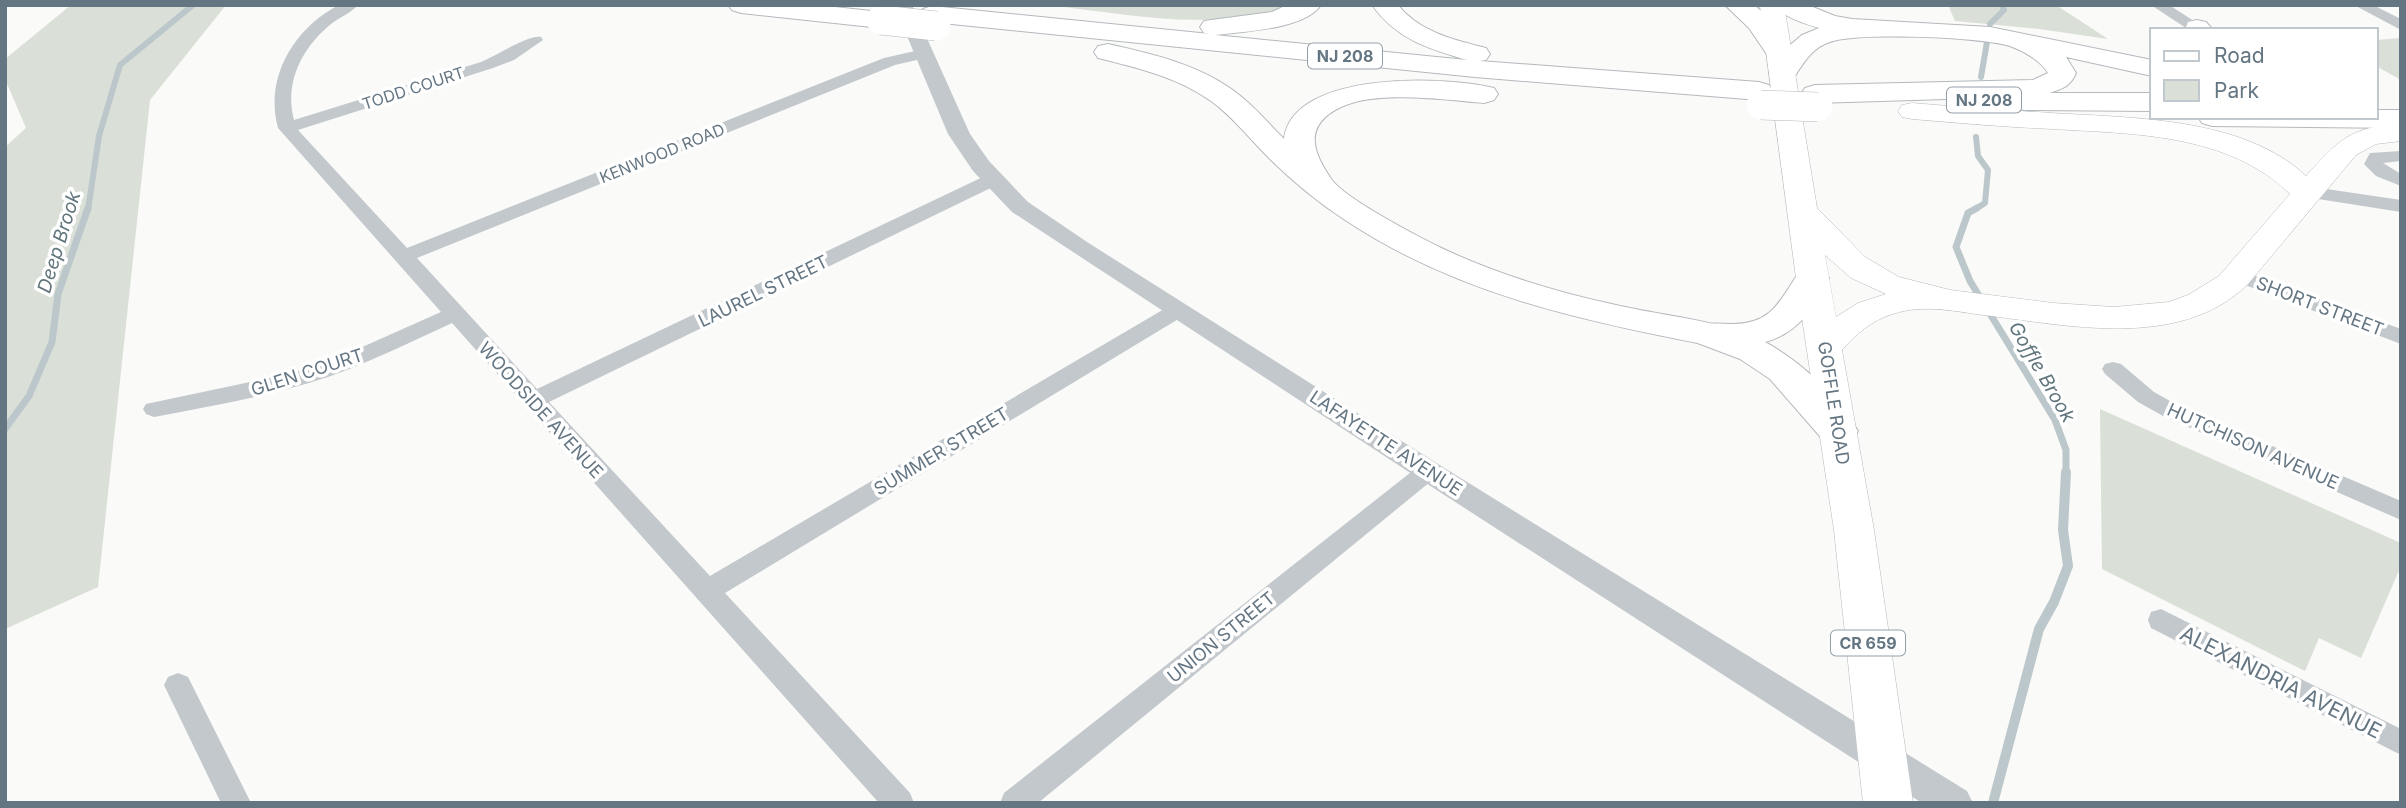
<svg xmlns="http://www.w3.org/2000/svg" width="2406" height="808" viewBox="0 0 2406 808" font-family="Inter,sans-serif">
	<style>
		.green { fill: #dadfd7 }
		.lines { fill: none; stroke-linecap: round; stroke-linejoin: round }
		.stream-far2 { stroke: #bbc7cb; stroke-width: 6 }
		.stream-far1 { stroke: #bbc7cb; stroke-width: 7 }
		.stream { stroke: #bbc7cb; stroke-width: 10 }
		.primary-casing { stroke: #b5babe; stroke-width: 1 }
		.trunk-casing { stroke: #b4b9bd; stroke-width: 2 }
		.motorway-casing { stroke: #b4b9bd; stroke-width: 2 }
		.minor { fill: #c3c8cc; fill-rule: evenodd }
		.tertiary { fill: #c3c8cc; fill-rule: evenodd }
		.primary { fill: #fff; fill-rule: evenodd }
		.trunk { fill: #fff; fill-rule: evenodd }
		.motorway { fill: #fff; fill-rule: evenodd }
		.trunk-bridge-casing { stroke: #b4b9bd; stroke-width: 30; stroke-linecap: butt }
		.trunk-bridge { stroke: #fff; stroke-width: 29 }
		.labels { text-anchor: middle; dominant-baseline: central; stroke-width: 7; stroke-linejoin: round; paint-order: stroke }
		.shield { fill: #fff; stroke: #939fa8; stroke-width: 2 }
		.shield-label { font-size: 16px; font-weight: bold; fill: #657683 }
		.far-street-label { font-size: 16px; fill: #657683; stroke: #fff }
		.street-label { font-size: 18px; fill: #657683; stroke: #fff }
		.water-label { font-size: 19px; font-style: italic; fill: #60757c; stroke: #fff }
		.near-street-label { font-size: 21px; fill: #657683; stroke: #fff }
	</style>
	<rect width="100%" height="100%" fill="#fafaf8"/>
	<path class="green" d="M71 5H226L150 100 98 587 5 629V147L26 128 5 79V59Z
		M1045 5H1290C1213 34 1125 13 1045 5Z
		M1948 5H2056L2108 39 2039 29 1955 21Z
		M2401 38V80L2376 66V40Z
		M2100 409 2401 543V566L2361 658 2319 638 2305 671 2102 569Z"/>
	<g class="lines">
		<path class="stream-far2" d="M1990 24 2004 10 2002 5
			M1981 77 1987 42
			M88 210 99 136 120 65 193 5
			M1974 210 1985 203 1988 170 1978 156 1976 137"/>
		<path class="stream-far1" d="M1977 208 1968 213 1956 247 1970 281 2055 420 2066 450V474
			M5 429 29 396 52 342 58 294 88 208"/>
		<path class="stream" d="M1993 803 2039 629 2054 602 2068 566 2063 530 2066 472"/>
		<defs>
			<path id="primary" d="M1760 5H1784L1817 208 1865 257 1899 277 1950 290 2053 303 2114 307 2169 302 2188 295 2219 276 2290 194C2227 133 2134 134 2052 129 2005 127 1959 123 1912 119L1902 117 1898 111 1902 105 1912 103C1958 107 2005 110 2051 113 2132 118 2243 117 2306 176 2339 140 2349 127 2401 124V141L2376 144 2356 155 2248 284C2180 351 2067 325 1983 315 1953 311 1922 304 1893 314 1872 320 1856 334 1842 350L1874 530 1913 803H1863L1834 530 1796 278ZM1825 255 1851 278 1886 294 1858 303 1836 317Z"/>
			<path id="trunk" d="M728 5H816L881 12 890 14 894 20 890 26 881 28 741 13 732 10Z
				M1287 5H1321C1304 30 1243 31 1215 35L1467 60C1429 49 1396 39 1372 5H1398C1419 32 1455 40 1486 48L1490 54 1486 60 1480 61 1759 82 1769 85 1773 91 1769 97 1759 100 1475 77 932 22 923 19 919 14 923 9 932 6 1210 34 1204 33 1200 27 1204 21 1272 12Z
				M1725 5H1754L1767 16 1789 46 1802 35 1819 28C1804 23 1784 18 1775 5H1808L1835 16 1852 19 1990 27 2152 60V76L2066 57 2076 73C2070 87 2063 88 2050 93H2152V111L2024 110 2014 107 2010 101 2012 97 1815 103 1805 100 1801 94 1805 88 1815 85 2033 80 2048 73C2041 61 2024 51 2010 46 1982 37 1856 32 1830 42 1811 48 1803 64 1793 79L1783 81 1773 79 1769 73 1779 58 1768 56 1749 28Z
				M2197 20 2206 22 2213 30H2185L2188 22Z
				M1108 44C1153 54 1201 65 1238 94 1255 107 1269 124 1284 139 1293 70 1445 76 1494 88L1498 94 1494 100 1484 103C1443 100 1379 90 1341 107 1303 125 1312 152 1332 180 1347 200 1424 240 1450 252 1503 276 1560 293 1616 305 1651 313 1687 317 1721 326L1726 334 1721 342 1708 345C1581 321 1455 293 1345 220 1318 202 1291 180 1268 157 1249 138 1233 117 1211 101 1177 77 1138 68 1098 58L1094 52 1098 46Z
				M2376 110H2401V128L2212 126 2202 123 2198 117H2376Z"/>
			<path id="motorway" d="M1812 268 1824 271 1829 278C1813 308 1799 333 1765 342 1802 362 1836 395 1858 431L1852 441 1838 444 1824 441 1770 379 1740 359 1695 342 1690 334 1695 326C1708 322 1720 324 1734 324 1774 323 1780 299 1800 271Z"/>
		</defs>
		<use href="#primary" class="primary-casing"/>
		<use href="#trunk" class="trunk-casing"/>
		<use href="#motorway" class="motorway-casing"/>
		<path class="minor" d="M339 5H358C351 13 340 17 331 24 302 48 284 82 294 120L481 62C496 56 529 34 541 37L543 40 514 60 493 68 298 130 407 248 884 58 924 49 932 54 930 57 895 65 417 258 537 389 987 175H1001L1003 179 1001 183 549 402 710 576 1171 305H1185L1188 310 1185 315 725 593 910 793 914 803H879L452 323C411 342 370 362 328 377 271 396 212 406 154 417L146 414 143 409 146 404 292 373 351 352 441 312 278 128C264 78 294 28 339 5Z
			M2151 5H2169L2205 28 2189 30Z
			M2354 5H2373L2401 19V30Z
			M2401 151V161L2383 163 2401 174V186L2376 176 2364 164 2370 153Z
			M2306 186 2401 200V212L2299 196 2297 192 2299 188Z
			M2239 270 2401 329V344L2232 280 2229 276 2232 272Z
			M2113 362 2121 364 2154 392 2179 406 2401 501V520L2163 416 2138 402 2105 374 2102 369 2105 364Z
			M1428 463 1436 465 1440 471 1436 477 1038 803H1000L1004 793 1420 465Z
			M2161 609 2401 729V755L2151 628 2148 620 2151 612Z
			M178 673 188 677 251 803H221L164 685 168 677Z"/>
		<path class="tertiary" d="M894 5H912L970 134 989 161 1028 202 1087 242 1438 464 1967 791 1973 803H1922L1418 478 1012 212 973 171 948 134Z"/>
		<use href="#primary" class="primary"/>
		<use href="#trunk" class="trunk"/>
		<use href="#motorway" class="motorway"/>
		<defs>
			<path id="trunk-bridge" d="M881 20 936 26
				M1761 105 1818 107"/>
		</defs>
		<use href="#trunk-bridge" class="trunk-bridge-casing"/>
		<use href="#trunk-bridge" class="trunk-bridge"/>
	</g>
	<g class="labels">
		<g class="shield">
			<rect x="1308" y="43.5" width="74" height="25" rx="5"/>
			<rect x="1947" y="87.5" width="74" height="25" rx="5"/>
			<rect x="1831" y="630.5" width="74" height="25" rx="5"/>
		</g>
		<g class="shield-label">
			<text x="1345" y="56">NJ 208</text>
			<text x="1984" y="100">NJ 208</text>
			<text x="1868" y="643">CR 659</text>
		</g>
		<g class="far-street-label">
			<text transform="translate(413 88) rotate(-18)">TODD COURT</text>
			<text transform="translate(662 153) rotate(-22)">KENWOOD ROAD</text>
		</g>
		<g class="street-label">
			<text transform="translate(763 291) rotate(-26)">LAUREL STREET</text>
			<text transform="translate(2320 306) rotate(21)">SHORT STREET</text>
			<text transform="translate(307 372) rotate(-18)">GLEN COURT</text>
			<text transform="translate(1834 403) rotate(81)">GOFFLE ROAD</text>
			<text transform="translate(541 410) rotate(48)">WOODSIDE AVENUE</text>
			<text transform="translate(1386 443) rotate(33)">LAFAYETTE AVENUE</text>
			<text transform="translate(2253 446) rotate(24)">HUTCHISON AVENUE</text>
			<text transform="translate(941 451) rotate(-31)">SUMMER STREET</text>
			<text transform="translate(1221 637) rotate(-39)">UNION STREET</text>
		</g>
		<g class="water-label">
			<text transform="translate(59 242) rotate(-73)">Deep Brook</text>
			<text transform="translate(2042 372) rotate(60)">Goffle Brook</text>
		</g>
		<g class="near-street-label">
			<text transform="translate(2281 682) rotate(27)">ALEXANDRIA AVENUE</text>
		</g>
	</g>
	<rect width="2406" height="808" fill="none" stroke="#657683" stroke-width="14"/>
	<rect x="2150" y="28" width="228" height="91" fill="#ffffff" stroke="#c1c8cd" stroke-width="2"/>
	<rect x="2164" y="51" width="35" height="10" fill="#ffffff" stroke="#c1c8cd" stroke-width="2"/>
	<text x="2214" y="63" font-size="21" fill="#657683">Road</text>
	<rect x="2164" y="80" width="35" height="21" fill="#dadfd7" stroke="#c1c8cd" stroke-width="2"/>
	<text x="2214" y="98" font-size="21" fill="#657683">Park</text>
</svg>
